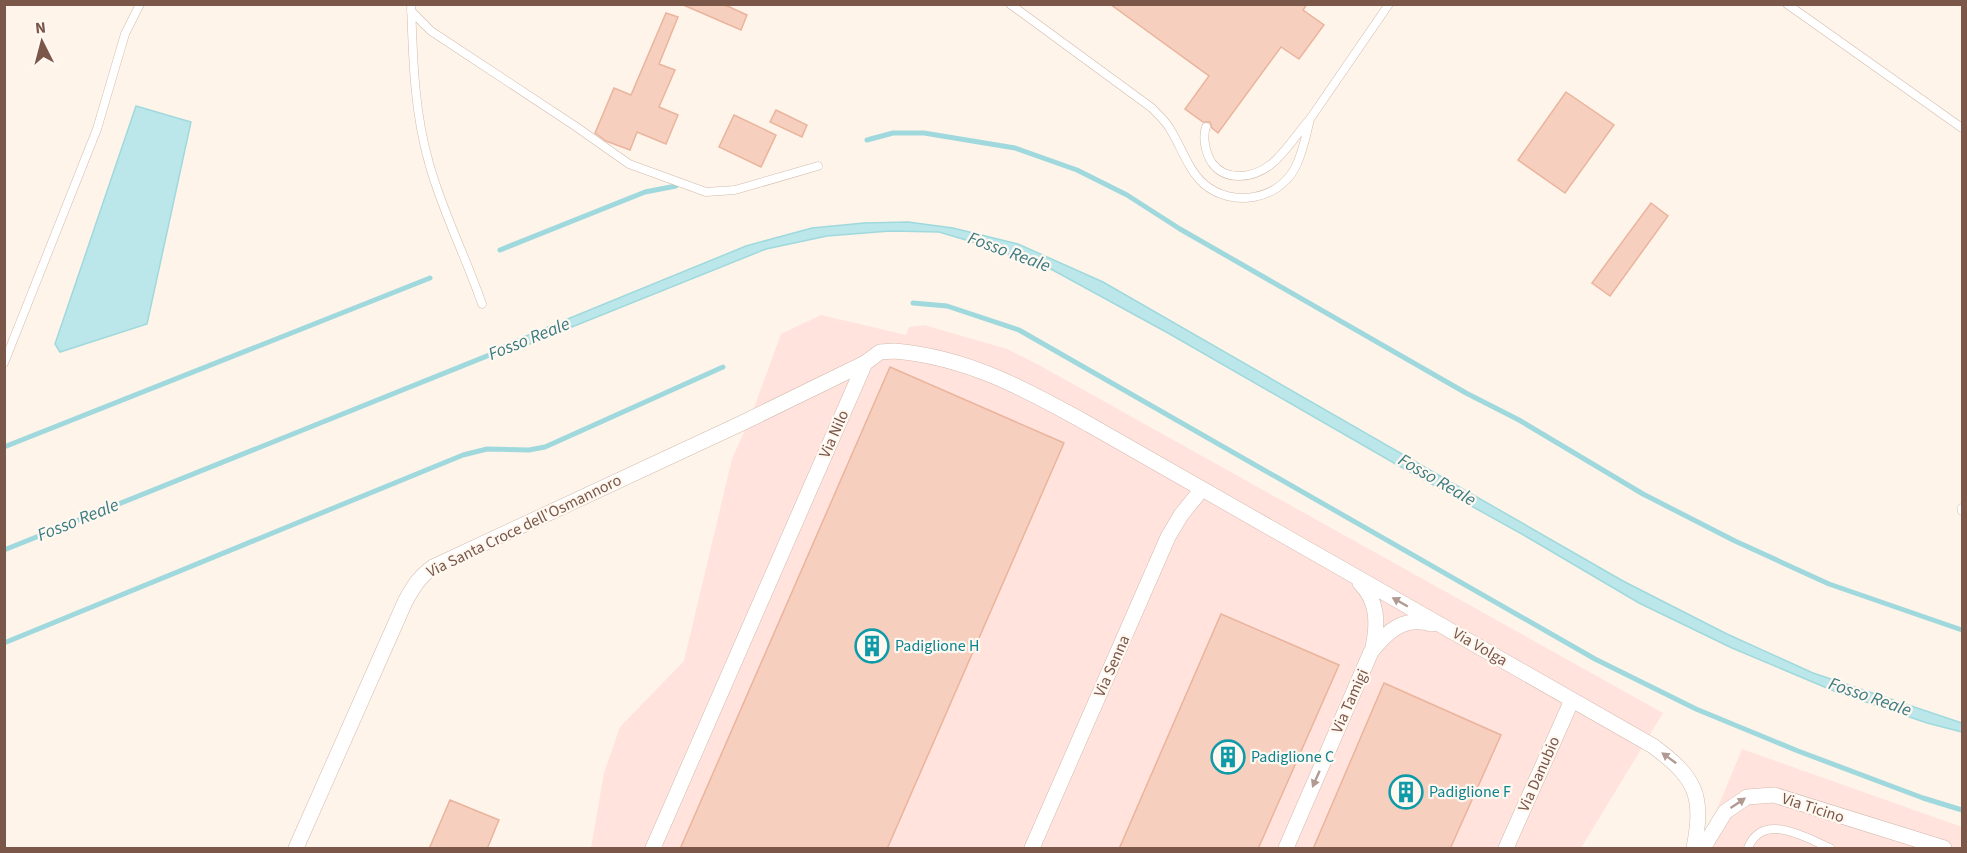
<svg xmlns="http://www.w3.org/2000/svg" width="1967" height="853" viewBox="0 0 1967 853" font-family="'Source Sans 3',sans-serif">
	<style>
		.commercial { fill: #ffe3dc }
		.water { fill: #bbe7ea; stroke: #a0d9dd; stroke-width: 1.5 }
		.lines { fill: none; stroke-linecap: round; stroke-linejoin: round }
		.stream { stroke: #a0d9dd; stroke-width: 5 }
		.building { fill: #f6cfbe; stroke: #eab49d; stroke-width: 1.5 }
		.service-casing { stroke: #d2baad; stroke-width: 9 }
		.minor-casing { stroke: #d2baad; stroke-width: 16 }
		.service { stroke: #fff; stroke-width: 8 }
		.minor { stroke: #fff; stroke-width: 15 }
		.oneway { fill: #b09a92 }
		.labels { text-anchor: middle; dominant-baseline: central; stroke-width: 4.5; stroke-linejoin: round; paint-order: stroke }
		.street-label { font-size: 16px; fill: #7b5749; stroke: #fff8f1 }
		.culture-label { font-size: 16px; fill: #0d838f; stroke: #fff8f1; text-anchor: start }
		.water-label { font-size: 18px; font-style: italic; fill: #3b7c82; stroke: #fff8f1 }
	</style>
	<rect width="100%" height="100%" fill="#fef4e9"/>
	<path class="commercial" d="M821 315 906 335 909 327 924 325 1007 349 1037 364 1663 713 1581 848H591L604 773 620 727 684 661 732 459 750 419 781 334Z
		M1742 749 1962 827V848H1701Z"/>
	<path class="water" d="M136 106 191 122 147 324 60 352 55 344Z
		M908 222 953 228 1018 244 1103 282 1623 581 1727 634 1813 673 1962 723V732L1927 723 1834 691 1732 648 1639 603 1527 537 1394 463 1168 333 1049 268 976 243 939 232 890 231 827 236 766 249 507 353 504 345 746 246 812 228 864 223Z"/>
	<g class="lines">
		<path class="stream" d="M867 140 893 133H924L1015 148 1077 170 1127 195 1180 229 1466 393 1519 420 1643 494 1735 541 1829 584 1962 630
			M500 250 645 192 676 186
			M913 303 947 306 1019 330 1595 659 1696 709 1798 751 1923 798 1962 810
			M4 447 430 278
			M4 550 512 346
			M4 643 463 455 487 449 529 450 545 447 723 367"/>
	</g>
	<path class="building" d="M681 4H723L747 15 741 30Z
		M1110 4H1307L1303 10 1324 25 1299 59 1281 47 1218 133 1212 128 1210 122H1203L1185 109 1209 76Z
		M666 13 678 17 659 64 675 70 659 107 678 115 666 144 637 132 630 150 606 141 595 133 614 88 631 95Z
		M1566 92 1614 125 1565 193 1518 160Z
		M776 110 807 125 802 137 770 122Z
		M734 115 776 135 761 167 719 147Z
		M1651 203 1668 216 1610 296 1592 283Z
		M890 367 1064 443 887 849H680Z
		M1221 614 1339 665 1258 849H1119Z
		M1384 683 1501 735 1450 849H1313Z
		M450 800 499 820 487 849H429Z"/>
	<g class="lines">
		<defs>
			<path id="service" d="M411 4C413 58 414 111 429 163 442 211 466 257 482 304
				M1010 4 1152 108C1158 115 1166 121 1170 129 1181 146 1188 170 1204 184 1232 208 1278 200 1295 168 1303 153 1306 135 1310 119 1298 132 1284 155 1270 165 1253 178 1226 182 1212 163 1206 154 1202 138 1206 127
				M1787 4 1962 128
				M411 11 431 31 575 126 629 164 706 192 735 190 818 166
				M1310 119 1389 4
				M4 363 97 129 125 34 140 4
				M1962 508V511
				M1748 848C1763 811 1806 838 1830 848"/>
			<path id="minor" d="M1360 583C1378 601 1378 623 1373 647
				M296 848 405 602C413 587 419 577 433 567L740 424 865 363
				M653 848 865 363 880 352 894 351C968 357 1027 390 1090 425L1653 746C1696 778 1704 795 1694 848
				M1032 848 1168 537 1181 515 1202 489
				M1286 848 1371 652C1387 631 1404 616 1432 624
				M1506 848 1572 700
				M1703 848 1725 812 1747 797 1774 795 1944 848"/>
		</defs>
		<use href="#service" class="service-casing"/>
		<use href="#minor" class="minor-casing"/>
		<use href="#service" class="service"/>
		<use href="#minor" class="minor"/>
	</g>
	<defs><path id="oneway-solid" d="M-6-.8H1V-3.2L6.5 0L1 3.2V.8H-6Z" transform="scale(1.5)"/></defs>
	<g class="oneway">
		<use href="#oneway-solid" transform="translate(1400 602) rotate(-150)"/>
		<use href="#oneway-solid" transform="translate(1669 758) rotate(-144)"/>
		<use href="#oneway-solid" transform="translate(1316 779) rotate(114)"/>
		<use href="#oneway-solid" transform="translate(1738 803) rotate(-34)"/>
	</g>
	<defs>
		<symbol id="building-ring" viewBox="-11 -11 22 22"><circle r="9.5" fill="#fff8f1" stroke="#0f9aa8" stroke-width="1.5"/><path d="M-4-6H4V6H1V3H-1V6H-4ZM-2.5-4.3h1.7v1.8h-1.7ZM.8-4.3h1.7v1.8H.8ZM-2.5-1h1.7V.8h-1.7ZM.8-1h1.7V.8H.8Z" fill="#0f9aa8"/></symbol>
	</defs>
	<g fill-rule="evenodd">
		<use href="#building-ring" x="853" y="627" width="38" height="38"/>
		<use href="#building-ring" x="1209" y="738" width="38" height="38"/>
		<use href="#building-ring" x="1387" y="773" width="38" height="38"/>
	</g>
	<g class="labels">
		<g class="street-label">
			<text transform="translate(834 434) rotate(-66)">Via Nilo</text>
			<text transform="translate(524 526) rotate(-26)">Via Santa Croce dell'Osmannoro</text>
			<text transform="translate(1480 647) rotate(30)">Via Volga</text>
			<text transform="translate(1112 666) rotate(-66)">Via Senna</text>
			<text transform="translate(1350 701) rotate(-66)">Via Tamigi</text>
			<text transform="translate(1539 774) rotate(-66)">Via Danubio</text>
			<text transform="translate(1813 808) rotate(18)">Via Ticino</text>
		</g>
		<g class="culture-label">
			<text x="895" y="646">Padiglione H</text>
			<text x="1251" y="757">Padiglione C</text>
			<text x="1429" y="792">Padiglione F</text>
		</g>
		<g class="water-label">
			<text transform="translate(1009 252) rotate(20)">Fosso Reale</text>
			<text transform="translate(529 339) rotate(-22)">Fosso Reale</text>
			<text transform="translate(1437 480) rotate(30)">Fosso Reale</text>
			<text transform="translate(78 520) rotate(-22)">Fosso Reale</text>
			<text transform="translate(1870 697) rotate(19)">Fosso Reale</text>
		</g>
	</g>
	<rect width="1967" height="853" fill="none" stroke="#7b5749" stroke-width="12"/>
	<g transform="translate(42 42) rotate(354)" stroke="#fff8f1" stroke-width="4.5" paint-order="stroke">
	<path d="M0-4.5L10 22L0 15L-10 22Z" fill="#7b5749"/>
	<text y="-9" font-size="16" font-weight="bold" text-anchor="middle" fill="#7b5749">N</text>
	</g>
</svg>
